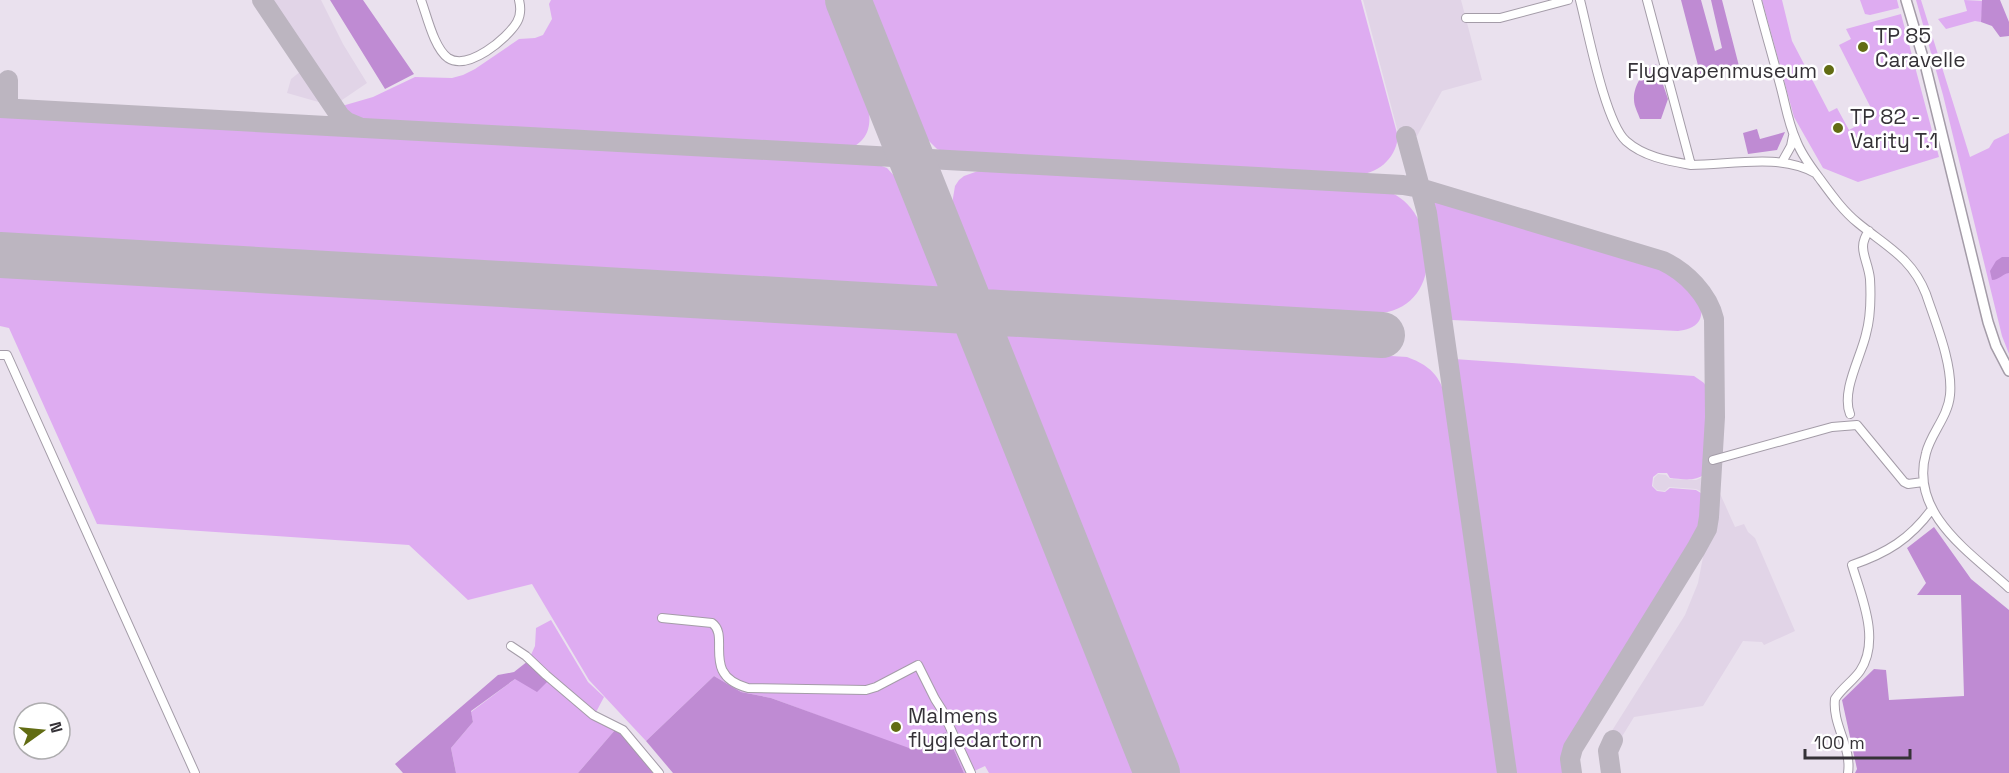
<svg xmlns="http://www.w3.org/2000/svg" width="2009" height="773" viewBox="0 0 2009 773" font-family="'Space Grotesk',sans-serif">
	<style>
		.built { fill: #e1d4e7 }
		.green { fill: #deacf1 }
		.forest { fill: #bf8bd3 }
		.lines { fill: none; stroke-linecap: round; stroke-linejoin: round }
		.taxiway { stroke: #bcb5c0; stroke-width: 20 }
		.runway { stroke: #bcb5c0; stroke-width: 46 }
		.minor-casing { stroke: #a49ca8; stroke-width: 10 }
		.tertiary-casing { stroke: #a49ca8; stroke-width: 12 }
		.minor { stroke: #fff; stroke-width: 8 }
		.tertiary { stroke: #fff; stroke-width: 9 }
		.poi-dot { fill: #626c13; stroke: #fff; stroke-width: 2 }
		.labels { text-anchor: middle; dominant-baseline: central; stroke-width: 5; stroke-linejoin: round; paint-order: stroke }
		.poi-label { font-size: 21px; fill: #353237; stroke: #fff; text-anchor: start }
	</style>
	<rect width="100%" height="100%" fill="#eae1ee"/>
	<path class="built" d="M254 0H321L343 44 367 83 342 100 340 106 343 109 287 93 291 79 301 71Z
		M1363 0H1461L1482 80 1442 91 1417 136H1399Z
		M1709 417H1720L1717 487 1735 527 1744 524 1748 532 1755 538 1795 631 1764 645 1762 642 1743 641 1703 706 1634 717 1618 743 1608 737 1685 615 1698 583 1703 557 1705 497 1704 493 1696 489 1669 487 1665 491 1657 490 1653 486 1654 478 1658 474 1666 475 1670 479 1696 480 1705 476 1707 472Z"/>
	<path class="green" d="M551 0H825L868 107C873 129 865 146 842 150L371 123 350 115 342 106 373 97 415 77 452 78 463 75 475 69 519 39 535 38 543 35 552 19 549 4Z
		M871 0H1361L1398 137C1395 161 1377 173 1355 176L949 154 937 149 927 139Z
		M1762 0H1782L1792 41 1829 112 1837 108 1849 130 1875 116 1839 45 1851 39 1846 29 1901 14 1939 157 1858 182 1823 168 1794 117Z
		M1860 0H1897L1899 8 1870 15 1865 14Z
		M1916 0H1921L1970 157 1989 148 1994 140 2009 133V257H2002L2006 273H2009V354L2002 336 1943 95Z
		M1964 0 1983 1 1981 22 1975 21 1946 29 1938 19 1967 11Z
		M0 113 879 165 887 168 898 180 939 285 936 290 0 235Z
		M981 170 1387 191C1438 209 1446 305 1382 313L987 292 952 204 955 186 959 180 964 176Z
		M1436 200 1647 262C1664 270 1713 296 1699 321 1694 328 1686 330 1678 331L1452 320 1449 317 1431 208 1432 203Z
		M0 274 957 330 1134 773H989L985 766 970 773H964L946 732 909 749 771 698 741 692 714 676 646 741 589 680 532 584 468 600 409 545 97 524 9 328 0 326Z
		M1002 332 1407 357C1434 367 1442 379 1448 407L1500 773H1178Z
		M1454 359 1694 376 1704 383 1707 388 1704 474C1696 482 1681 479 1670 478L1667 473H1658L1653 477 1652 486 1657 491 1665 492 1670 488 1696 490 1704 495 1702 520 1698 531 1569 742 1564 755 1566 773H1515Z
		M551 620 588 682 604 697 595 714 530 657 535 646 536 628Z
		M515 679 549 680 615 730 578 773H456L451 748 473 722 471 712Z"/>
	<path class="forest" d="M330 0H363L414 74 385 89Z
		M1681 0H1701L1715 51 1722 48 1711 0H1722L1739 66 1701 77Z
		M1982 0H2000L2009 22V36L2000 37 1992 26 1981 22Z
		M1656 64 1668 99 1661 119H1640C1638 113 1634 106 1634 100 1633 86 1644 69 1656 64Z
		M1757 129 1760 139 1785 132 1777 150 1748 154 1743 133Z
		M2002 257H2009V273C2002 274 1999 280 1992 280L1990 271 1996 261Z
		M1934 527 1971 579 2009 610V773H1855L1857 769 1842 700 1874 669 1886 670 1889 700 1964 696 1961 595H1917L1926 583 1907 548Z
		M528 661 549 680 537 692 515 679 471 711 473 722 451 748 456 773H403L395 764 498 675 514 672Z
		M714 676 741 692 771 698 909 748 946 732 964 773H673L646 741Z
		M615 730 622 734 657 773H578Z"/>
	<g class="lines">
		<path class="taxiway" d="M262 0 340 116 347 122 359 127
			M0 108 1403 185 1420 188 1663 261C1686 272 1708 294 1714 319L1715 417 1709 517 1707 529 1696 549 1573 748 1570 759 1572 773
			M8 108V80
			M1406 136 1427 213 1507 773
			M1611 773 1608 751 1613 740"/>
		<path class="runway" d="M848 0 1157 773
			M0 255 1382 335"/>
		<defs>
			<path id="minor" d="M421 0C427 16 434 48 448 58 468 71 507 39 517 22 521 15 521 8 519 0
				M1580 0C1588 31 1605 122 1626 141 1644 157 1669 161 1691 165
				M1647 0 1691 165C1730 165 1780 153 1815 173
				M1757 0C1765 31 1774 61 1782 92 1786 108 1789 125 1796 140 1801 154 1811 167 1820 179 1831 194 1843 211 1858 223 1886 246 1912 258 1926 294 1936 324 1953 364 1950 395 1948 417 1931 433 1926 453 1909 514 1971 553 2009 588
				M1466 18H1500L1568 0
				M1782 162 1791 146 1793 136
				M0 355H7L195 773
				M1850 414C1841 391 1861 357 1866 334 1871 316 1871 297 1870 279 1868 259 1856 248 1869 231
				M1713 460 1832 427 1857 425 1904 482 1908 484 1923 482
				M662 618 712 623C731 636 700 675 748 688L866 690 876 687 918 665 935 699 942 710 971 773
				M511 646 526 656 546 675 593 715 623 730 659 773
				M1848 773C1852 747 1832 725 1835 699 1842 688 1853 681 1860 671 1881 640 1861 596 1852 565 1887 553 1910 539 1932 509"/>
			<path id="tertiary" d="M1906 0 1925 64 1988 322 1996 346 2009 371"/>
		</defs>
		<use href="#minor" class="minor-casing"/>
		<use href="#tertiary" class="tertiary-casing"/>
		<use href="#minor" class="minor"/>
		<use href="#tertiary" class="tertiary"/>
	</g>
	<g class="poi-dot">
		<circle cx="1863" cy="47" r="6"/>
		<circle cx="1829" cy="70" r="6"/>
		<circle cx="1838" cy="128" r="6"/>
		<circle cx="896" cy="727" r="6"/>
	</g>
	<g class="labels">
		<g class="poi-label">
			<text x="1875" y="35">TP 85<tspan x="1875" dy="24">Caravelle</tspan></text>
			<text x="1817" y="70" text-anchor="end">Flygvapenmuseum</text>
			<text x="1850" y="116">TP 82 -<tspan x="1850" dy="24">Varity T.1</tspan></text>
			<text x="908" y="715">Malmens<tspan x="908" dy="24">flygledartorn</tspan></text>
		</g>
	</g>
	<g transform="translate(42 731) rotate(75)"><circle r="28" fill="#ffffff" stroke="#aeadaf" stroke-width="1.5"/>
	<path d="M0-4.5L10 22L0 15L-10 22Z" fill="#626c13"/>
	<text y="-9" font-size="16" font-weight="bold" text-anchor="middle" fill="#353237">N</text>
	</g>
	<path d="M1805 749v9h105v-9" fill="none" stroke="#353237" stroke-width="3"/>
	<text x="1814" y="749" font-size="18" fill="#353237" stroke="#ffffff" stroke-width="4.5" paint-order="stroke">100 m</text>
</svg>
